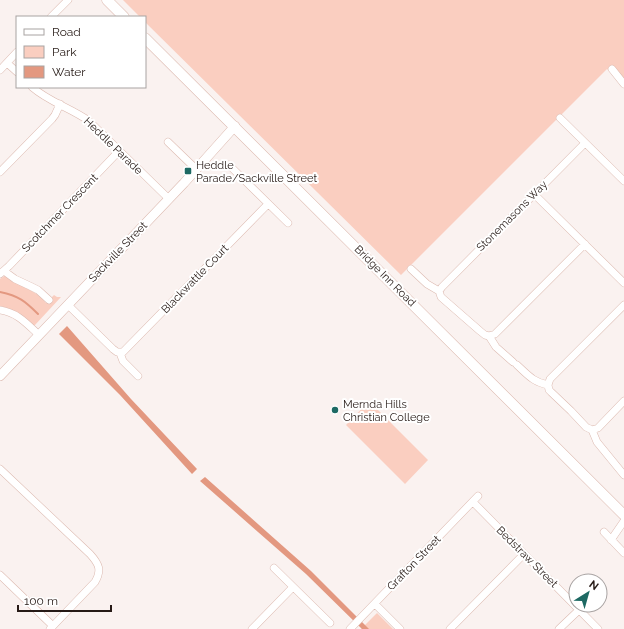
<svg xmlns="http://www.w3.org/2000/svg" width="624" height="629" viewBox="0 0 624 629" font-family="Raleway,sans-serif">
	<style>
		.green { fill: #facec0 }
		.water { fill: #e39880 }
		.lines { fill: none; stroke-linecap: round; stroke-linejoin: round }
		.stream { stroke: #e39880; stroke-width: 2 }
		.minor-casing { stroke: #dcb9af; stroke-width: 8 }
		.tertiary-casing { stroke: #dcb9af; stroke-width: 10 }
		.secondary-casing { stroke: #dcb9af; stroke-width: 11 }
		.minor { stroke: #fff; stroke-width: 7 }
		.tertiary { stroke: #fff; stroke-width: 9 }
		.secondary { stroke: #fff; stroke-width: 10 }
		.poi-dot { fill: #1d6963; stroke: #fff; stroke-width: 1.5 }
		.labels { text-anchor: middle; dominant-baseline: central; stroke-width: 4; stroke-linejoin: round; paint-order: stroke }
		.street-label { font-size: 11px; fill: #261a16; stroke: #fff }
		.poi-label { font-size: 11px; fill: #261a16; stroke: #fff; text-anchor: start }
	</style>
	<rect width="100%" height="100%" fill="#faf2f0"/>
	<path class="green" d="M123 0H624V79L613 66 608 70 607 69 401 275 145 22V17H140Z
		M6 275C9 277 12 281 16 283 27 289 38 292 46 303L54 295 57 297H61L35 325H33C21 314 16 310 0 306V279Z
		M369 401 428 460 405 484 346 425Z
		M377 613 393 629H361Z"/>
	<path class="water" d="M67 326 131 399 197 469 192 474 120 395 59 334Z
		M205 477 311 571 369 629H362L306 574 200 481Z"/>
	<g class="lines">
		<path class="stream" d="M0 292C19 296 25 301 38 314"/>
		<defs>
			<path id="minor" d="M51 17 68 0
				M7 63 17 72
				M612 69 624 84
				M0 70 17 52
				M32 87C49 102 71 108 89 121L169 199
				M560 118 624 181
				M168 142 196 169
				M229 165 288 223
				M0 172 52 119 55 115 60 104
				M534 194 624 283
				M411 269 427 284 439 291 441 297 480 331 485 335 489 336 496 347 513 362
				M4 271 15 279 30 286 38 290 49 300
				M0 274 9 266 119 151
				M439 291 442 287 585 143
				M68 305 113 349 117 352H123L268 204
				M0 310C18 313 26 323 39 335
				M489 336 495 334 585 244
				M120 353 123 361 138 376
				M517 365C528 375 533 382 548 385
				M548 385 549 390 551 392 571 411 586 427 592 430 597 442 624 475
				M548 385 550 379 624 305
				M592 430 598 428 624 401
				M0 469 90 554C99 564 102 570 95 582L50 629
				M473 502 598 629
				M604 532 624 553
				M611 540 624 521
				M274 568 330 623
				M0 575 53 626
				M375 604 400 629
				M252 629 293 587
				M350 629 478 496
				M450 629 524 554
				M559 629 579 610"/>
			<path id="tertiary" d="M0 376 184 183 235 126"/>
			<path id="secondary" d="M107 0 124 17
				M145 38 624 515"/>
		</defs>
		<use href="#minor" class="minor-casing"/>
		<use href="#tertiary" class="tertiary-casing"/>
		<use href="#secondary" class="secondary-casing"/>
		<use href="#minor" class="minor"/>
		<use href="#tertiary" class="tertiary"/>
		<use href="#secondary" class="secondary"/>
	</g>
	<g class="poi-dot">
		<rect x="184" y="167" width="8" height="8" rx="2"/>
		<circle cx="335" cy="410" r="4"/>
	</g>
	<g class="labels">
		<g class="street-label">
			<text transform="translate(113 146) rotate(44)">Heddle Parade</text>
			<text transform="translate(60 213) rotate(-46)">Scotchmer Crescent</text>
			<text transform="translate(512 216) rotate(-45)">Stonemasons Way</text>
			<text transform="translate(118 252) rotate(-46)">Sackville Street</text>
			<text transform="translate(385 276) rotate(45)">Bridge Inn Road</text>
			<text transform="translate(195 279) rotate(-46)">Blackwattle Court</text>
			<text transform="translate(527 557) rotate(45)">Bedstraw Street</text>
			<text transform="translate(414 563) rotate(-46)">Grafton Street</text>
		</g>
		<g class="poi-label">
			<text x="196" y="165">Heddle<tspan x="196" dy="13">Parade/Sackville Street</tspan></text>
			<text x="343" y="404">Mernda Hills<tspan x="343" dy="13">Christian College</tspan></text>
		</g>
	</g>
	<rect x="16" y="16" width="130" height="72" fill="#ffffff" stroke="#a8a3a2"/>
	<rect x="24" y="29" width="20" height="6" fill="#ffffff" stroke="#a8a3a2"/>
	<text x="52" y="36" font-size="12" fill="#261a16">Road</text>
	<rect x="24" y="46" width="20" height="12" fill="#facec0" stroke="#a8a3a2"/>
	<text x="52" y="56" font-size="12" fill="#261a16">Park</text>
	<rect x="24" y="66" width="20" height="12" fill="#e39880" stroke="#a8a3a2"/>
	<text x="52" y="76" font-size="12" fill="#261a16">Water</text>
	<g transform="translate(588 593) rotate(37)"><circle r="19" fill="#ffffff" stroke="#a8a3a2"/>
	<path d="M0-3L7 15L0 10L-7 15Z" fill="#1d6963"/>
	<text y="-6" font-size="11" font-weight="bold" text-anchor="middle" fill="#261a16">N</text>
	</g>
	<path d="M18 605v6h93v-6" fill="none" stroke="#261a16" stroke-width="2"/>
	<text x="24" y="605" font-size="12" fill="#261a16" stroke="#ffffff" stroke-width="3" paint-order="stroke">100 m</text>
</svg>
